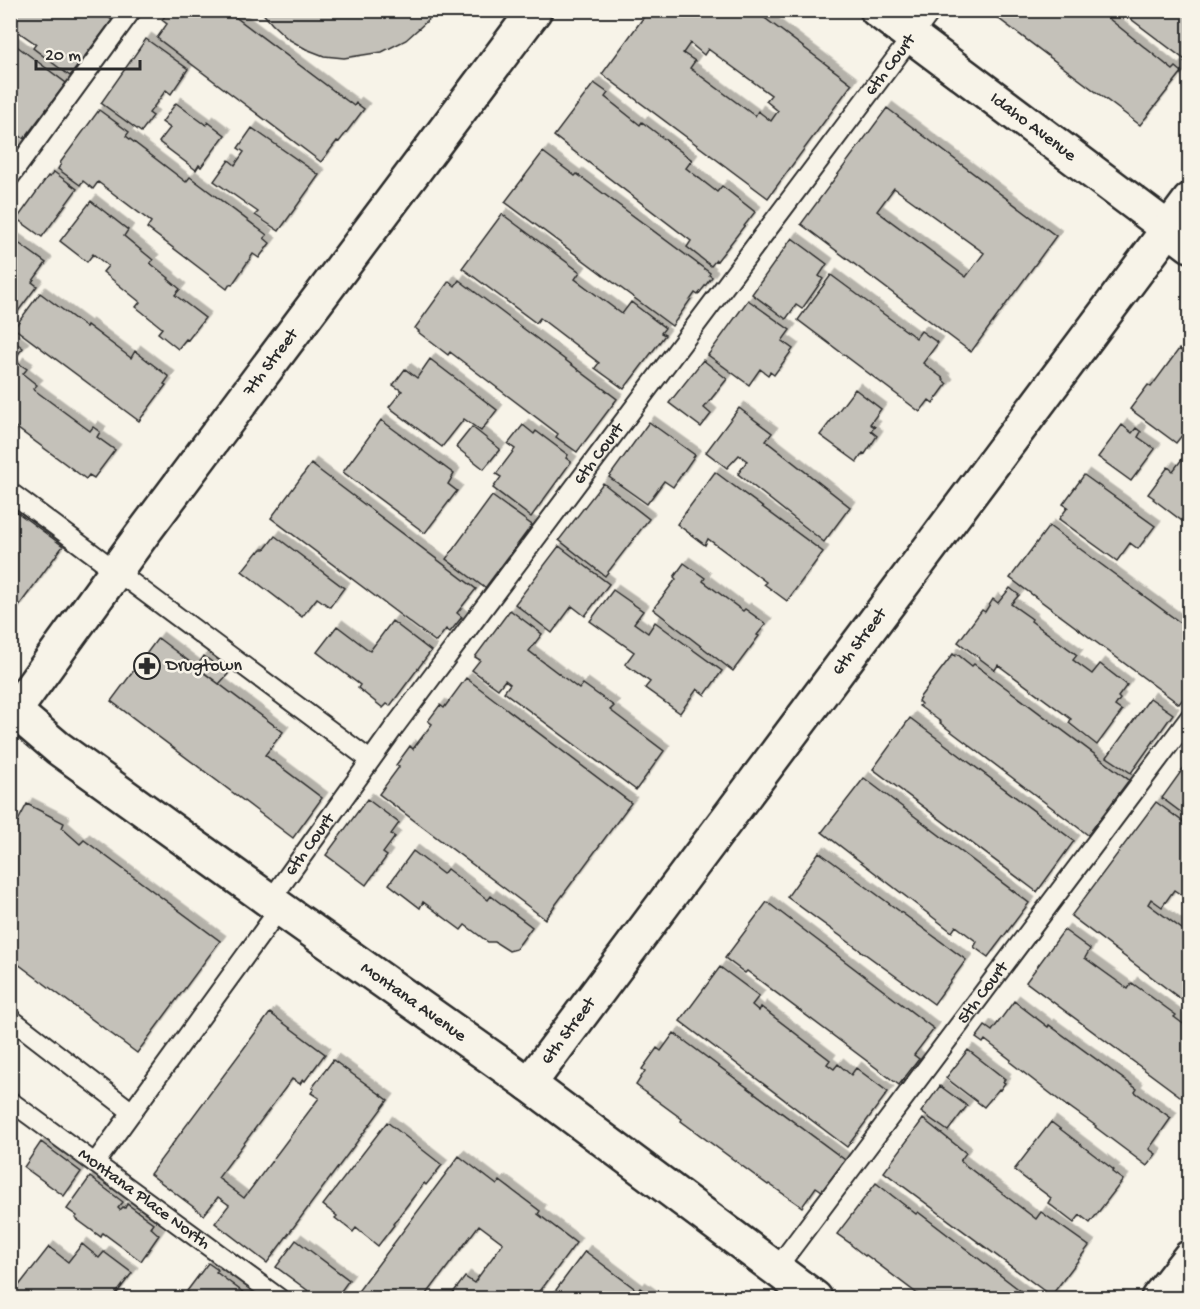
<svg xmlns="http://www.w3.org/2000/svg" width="1200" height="1309" viewBox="0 0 1200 1309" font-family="'Gochi Hand',sans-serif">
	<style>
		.building { fill: #c4c1b9; stroke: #2b2b2b; stroke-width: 1.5; fill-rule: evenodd; filter: url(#shadow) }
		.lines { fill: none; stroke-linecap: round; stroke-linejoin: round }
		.lane-casing { stroke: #2b2b2b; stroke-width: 22 }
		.street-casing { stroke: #2b2b2b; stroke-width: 38 }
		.secondary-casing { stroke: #2b2b2b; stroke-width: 38 }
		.lane { stroke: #f7f3e8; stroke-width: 18 }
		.street { stroke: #f7f3e8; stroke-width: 33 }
		.secondary { stroke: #f7f3e8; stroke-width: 33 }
		.labels { text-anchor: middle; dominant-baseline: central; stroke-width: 5; stroke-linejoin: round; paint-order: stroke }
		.street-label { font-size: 18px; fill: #2b2b2b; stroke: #f7f3e8 }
		.poi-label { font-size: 18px; fill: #2b2b2b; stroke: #f7f3e8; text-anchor: start }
	</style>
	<defs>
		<filter id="shadow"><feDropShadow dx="5.5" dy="-5.5" stdDeviation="0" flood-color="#0004"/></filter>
	</defs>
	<rect width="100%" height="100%" fill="#f7f3e8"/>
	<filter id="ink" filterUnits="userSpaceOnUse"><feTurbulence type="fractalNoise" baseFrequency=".0167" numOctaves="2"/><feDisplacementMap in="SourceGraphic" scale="12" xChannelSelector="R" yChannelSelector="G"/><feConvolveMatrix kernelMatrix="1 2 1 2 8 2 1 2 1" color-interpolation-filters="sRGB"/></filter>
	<g filter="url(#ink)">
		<path class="building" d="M10 10H99L112 20 70 76 33 48 36 44 17 31 16 32 10 28Z
			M169 10H226L354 106 356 103 364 109 339 142 337 141 321 162 157 38 167 24 162 20Z
			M435 10 427 21 406 40 382 52 344 58 324 56 306 49 288 39 272 24 260 10Z
			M649 10H754L852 84 768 198 602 74ZM690 43 704 55 708 49 771 95 766 101 778 111 771 121 758 111 755 116 690 68 695 61 683 53Z
			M987 10H1098L1173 70 1176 67 1182 72 1140 125Z
			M1119 10H1190V61L1187 64 1184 62 1185 60Z
			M146 39 188 69 171 94 166 90 149 113 153 116 141 132 101 103Z
			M10 41 66 83 24 139 10 128Z
			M594 83 608 93 605 97 640 125 642 122 692 160 686 168 717 192 722 186 755 212 717 261 716 260 711 266 687 247 691 241 554 136Z
			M176 103 206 125 208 122 225 135 201 167 199 165 196 170 159 142 170 128 162 122Z
			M887 108 1056 236 971 352 801 224ZM894 188 984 253 966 277 877 211Z
			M99 110 129 132 126 136 186 182 190 177 267 235 264 238 270 243 259 258 253 254 232 285 230 284 227 289 147 228 151 222 98 182 93 189 83 181 80 185 58 169 61 164 60 163Z
			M252 128 319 175 279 231 255 215 258 212 214 181 229 160 235 165 244 152 238 148Z
			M10 141 18 147 10 157Z
			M543 152 575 176 577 174 710 273 709 275 712 277 698 295 695 293 672 326 505 202Z
			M54 172 77 189 42 237 17 219 48 176 50 177Z
			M91 201 128 230 124 236 153 260 150 263 169 278 168 279 180 289 175 295 205 318 188 340 186 339 178 349 158 333 162 328 136 307 140 302 103 272 108 266 93 254 87 262 60 241Z
			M502 214 580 272 575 279 622 314 631 302 665 328 661 333 665 335 624 389 595 368 599 363 540 318 536 323 462 268Z
			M10 237 46 263 32 282 37 286 10 322Z
			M792 238 827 264 819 276 823 279 802 309 796 305 786 319 752 294Z
			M831 275 916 338 921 331 938 343 923 363 944 379 943 380 947 384 933 403 929 400 920 412 798 320Z
			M459 280 617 399 577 452 556 437 558 434 450 352 448 355 418 332 419 331 415 328 449 281 455 286Z
			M40 293 86 327 87 325 131 358 135 351 169 377 164 384 166 385 139 421 14 328Z
			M748 300 790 330 782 341 793 349 774 375 770 372 768 375 760 369 749 385 708 355Z
			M10 338 23 348 10 364Z
			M1179 349 1187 355 1190 351V425L1176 443 1130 409 1148 385 1151 387Z
			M430 359 497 410 481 431 464 419 442 447 389 407 402 391 393 385 405 369 417 378Z
			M703 360 727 379 704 408 711 414 701 427 669 403Z
			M18 363 27 369 23 374 37 385 33 389 90 431 93 427 100 432 97 437 115 450 94 478 89 475 86 479 10 423V364L15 368Z
			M855 389 881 409 870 424 875 427 871 431 877 436 865 454 863 453 857 462 820 435Z
			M739 408 772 433 766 441 850 507 824 542 738 474 747 461 739 455 727 468 706 452Z
			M381 420 454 474 448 484 457 491 425 533 343 472Z
			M649 422 695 455 673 487 664 481 647 504 609 477Z
			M523 425 534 434 536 431 568 455 566 458 571 462 531 517 493 488 501 477 496 474 515 449 508 444Z
			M1122 425 1132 433 1136 428 1141 432 1138 437 1155 449 1131 481 1098 457Z
			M472 427 500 449 484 469 456 447Z
			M1182 459 1190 465V527L1153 499 1154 498 1148 494 1168 467 1173 471Z
			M311 464 476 589 457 613 462 617 450 632 446 629 436 642 271 518Z
			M715 472 823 552 787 601 764 584 766 582 708 539 705 545 677 524Z
			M1084 475 1155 526 1138 549 1130 543 1117 561 1059 519 1068 507 1063 504Z
			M603 483 649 519 605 576 559 540Z
			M492 496 532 525 485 588 446 559Z
			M10 507 63 546 10 618Z
			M1049 526 1190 630V690L1179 704 1010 578Z
			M275 536 344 588 330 607 317 598 302 617 242 571 258 551 259 552 262 549H265Z
			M559 546 609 584 585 616 572 606 552 633 515 604Z
			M684 563 705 578 703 581 743 611 745 609 766 624 757 635 759 636 733 671 653 609 676 579 674 577Z
			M1010 588 1019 595 1011 604 1032 619 1031 621 1077 655 1073 660 1092 674 1100 664 1127 685 1118 697 1120 699 1115 706 1122 711 1097 745 1069 723 1071 719 998 665 995 670 958 642 982 610 985 612 993 599 998 603Z
			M613 590 643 611 634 623 648 633 655 622 722 671 705 695 697 689 680 713 645 688 650 682 625 664 634 652 590 621Z
			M510 610 542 634 529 651 579 689 583 684 614 706 610 710 664 751 636 790 504 692 510 684 505 680 498 689 472 670 480 660 475 657Z
			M392 621 431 651 390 706 387 704 383 708 358 688 360 685 317 652 337 626 370 651Z
			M158 638 283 732 265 755 322 798 293 838 111 701Z
			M953 654 955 656 957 654 972 666 974 664 1129 780 1088 835 940 723 941 722 919 706 921 704 918 701 920 697Z
			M204 656 228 674 219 684 196 667Z
			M466 678 631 803 545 919 379 794 399 767 396 765 410 746 413 749 432 724 428 721 440 705 444 708Z
			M1150 698 1173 714 1131 773 1107 757Z
			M910 718 1074 841 1037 892 873 769Z
			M1190 759V819L1162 798Z
			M864 778 1029 903 988 957 974 947 977 942 956 926 952 932 822 832Z
			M367 799 399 823 391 834 395 837 383 853 387 856 366 885 326 855Z
			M1156 802 1190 827V901L1174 890 1162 907 1151 899 1148 904 1190 935V1006L1071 916Z
			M27 804 64 823 62 828 80 844 84 840 220 941 137 1053 18 964 10 974V836Z
			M413 851 443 874 447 869 488 900 491 896 532 927 516 949 509 951 495 942H488L465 925 461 930 423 902 420 908 389 884Z
			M819 852 966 960 934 1004 787 897Z
			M767 902 934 1029 914 1055 919 1059 899 1085 747 971 745 973 725 958Z
			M1064 930 1090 949 1085 958 1128 989 1132 983 1176 1015 1174 1017 1190 1029V1099L1188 1102 1026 982Z
			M720 967 759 996 752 1005 759 1011 761 1007 830 1060 827 1064 834 1069 838 1064 851 1075 856 1068 888 1092 847 1147 680 1021Z
			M1014 1001 1048 1027 1049 1025 1137 1089 1135 1092 1171 1118 1149 1149 1156 1154 1147 1166 1095 1127 1096 1126 1068 1106V1107L1010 1062 1011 1060 985 1040 983 1043 976 1038 985 1026 992 1031Z
			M270 1013 325 1054 305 1081 303 1079 300 1084 292 1079 218 1178 244 1198 319 1098 311 1093 314 1089 312 1088 333 1060 388 1100 267 1263 215 1223 229 1205 218 1197 204 1215 150 1174Z
			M674 1033 845 1160 822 1191 816 1187 802 1207 769 1184 768 1185 681 1121 682 1119 636 1085 645 1071 642 1069 657 1048 661 1051Z
			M968 1050 1005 1079 1003 1082 1005 1083 1000 1090 999 1089 984 1107 946 1078Z
			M940 1086 967 1106 948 1131 921 1112Z
			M923 1119 966 1153 960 1161 1036 1219 1041 1212 1089 1246 1051 1296 884 1172Z
			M387 1122 442 1165 426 1185 424 1183 393 1224 394 1225 378 1246 356 1228 353 1232 335 1218 337 1216 323 1205Z
			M1051 1122 1114 1170 1112 1172 1123 1180 1090 1223 1080 1215 1074 1223 1048 1203 1051 1198 1014 1170Z
			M41 1142 81 1172 64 1196 24 1167Z
			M459 1156 497 1185 500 1181 540 1211 538 1214 576 1243 535 1298H449L465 1277 474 1283 503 1243 479 1225 424 1298H353Z
			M90 1177 123 1202 118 1208 120 1210 123 1207 125 1208 127 1204 153 1223 150 1227 159 1235 141 1261 103 1233 101 1237 75 1218 77 1216 67 1209Z
			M876 1183 916 1214 918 1212 1030 1298H923L866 1255 865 1256 851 1245V1244L837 1234Z
			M296 1240 349 1280 336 1298H318L276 1267Z
			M82 1244 99 1258 104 1252 132 1273 113 1298 110 1297 109 1298H10V1297L49 1247 68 1262Z
			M585 1251 638 1291 640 1288 654 1298H550Z
			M208 1263 218 1270 216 1272 248 1296 247 1298H196L191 1295 187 1291Z"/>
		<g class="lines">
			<defs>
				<g id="lane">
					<path d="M10 177 132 10"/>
					<path d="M10 492 370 760"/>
					<path id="s1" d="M270 901 393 729 932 10"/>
					<path d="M10 1018 132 1112"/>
					<path id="s2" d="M10 1101 279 1298"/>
					<path d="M95 1163 280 908"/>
					<path id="s3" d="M776 1269 1190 717"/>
				</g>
				<g id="street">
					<path id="s4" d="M877 10 1190 245"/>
					<path id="s5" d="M10 717 141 536 535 10"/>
					<path id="s6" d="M529 1084 1190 200"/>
					<path d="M1158 1298 1190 1257"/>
				</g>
				<g id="secondary">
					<path id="s7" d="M10 707 58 748 280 908 529 1084 815 1298"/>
				</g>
			</defs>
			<use href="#lane" class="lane-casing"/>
			<use href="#street" class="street-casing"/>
			<use href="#secondary" class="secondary-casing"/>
			<use href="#lane" class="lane"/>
			<use href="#street" class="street"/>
			<use href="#secondary" class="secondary"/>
		</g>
	</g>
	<defs>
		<symbol id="pharmacy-ring" viewBox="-11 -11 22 22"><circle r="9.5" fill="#f7f3e8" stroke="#2b2b2b" stroke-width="1.5"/><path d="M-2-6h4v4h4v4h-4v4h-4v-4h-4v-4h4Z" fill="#2b2b2b"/></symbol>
	</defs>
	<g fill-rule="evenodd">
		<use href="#pharmacy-ring" x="132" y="651" width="30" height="30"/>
	</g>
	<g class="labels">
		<g class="street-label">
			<text stroke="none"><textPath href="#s1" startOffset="1041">6th Court</textPath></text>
			<text stroke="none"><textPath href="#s4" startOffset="195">Idaho Avenue</textPath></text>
			<text stroke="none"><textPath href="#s5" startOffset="440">7th Street</textPath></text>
			<text stroke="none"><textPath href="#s1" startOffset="555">6th Court</textPath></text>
			<text stroke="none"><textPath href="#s6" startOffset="552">6th Street</textPath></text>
			<text stroke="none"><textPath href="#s1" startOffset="69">6th Court</textPath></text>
			<text stroke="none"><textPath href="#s3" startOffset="345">5th Court</textPath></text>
			<text stroke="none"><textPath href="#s7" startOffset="500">Montana Avenue</textPath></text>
			<text stroke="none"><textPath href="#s6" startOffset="66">6th Street</textPath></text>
			<text stroke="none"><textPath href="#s2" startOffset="166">Montana Place North</textPath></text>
		</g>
		<g class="poi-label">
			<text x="166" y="666">Drugtown</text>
		</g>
	</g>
	<rect width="1200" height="1309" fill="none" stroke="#f7f3e8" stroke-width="36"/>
	<rect x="18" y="18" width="1164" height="1273" fill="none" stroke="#2b2b2b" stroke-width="2" filter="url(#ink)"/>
	<path d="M36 60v9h104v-9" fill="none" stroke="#2b2b2b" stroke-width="3"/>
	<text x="45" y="60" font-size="18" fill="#2b2b2b" stroke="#f7f3e8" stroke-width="4.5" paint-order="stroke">20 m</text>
</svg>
